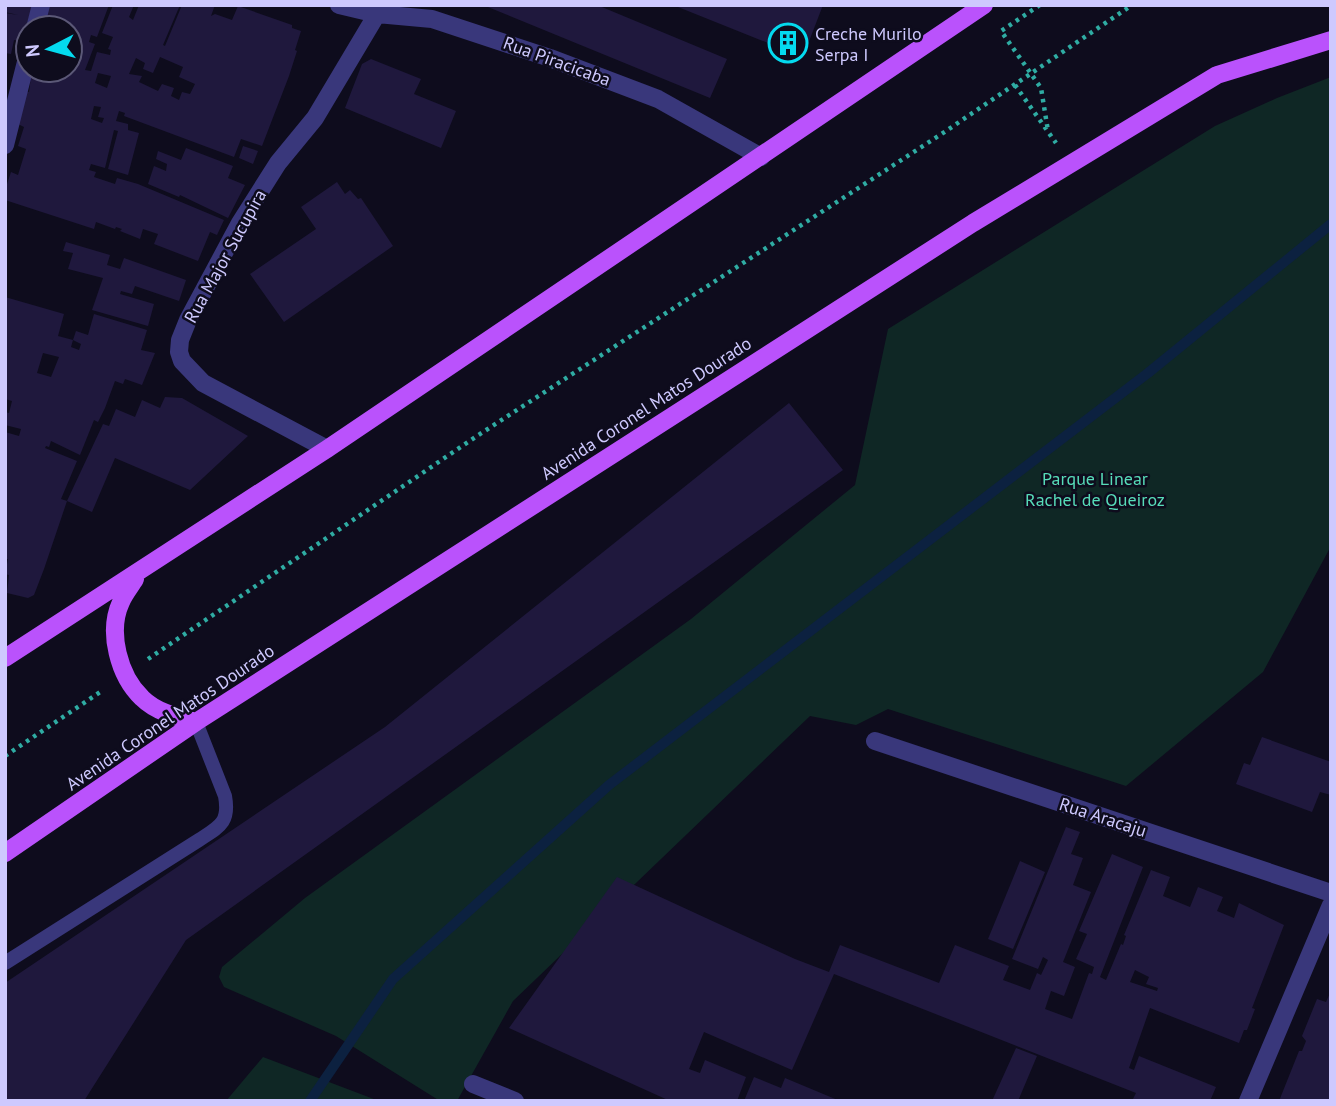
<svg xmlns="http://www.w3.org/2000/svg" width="1336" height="1106" viewBox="0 0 1336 1106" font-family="'PT Sans',sans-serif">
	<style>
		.green { fill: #0f2725 }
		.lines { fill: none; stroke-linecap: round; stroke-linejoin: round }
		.stream { stroke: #0c2140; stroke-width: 10 }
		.building { fill: #1f183d; fill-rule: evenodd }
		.path { stroke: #2faca3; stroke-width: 4.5; stroke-dasharray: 3.5 5; stroke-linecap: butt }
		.service { stroke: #39377b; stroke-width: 14 }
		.minor { stroke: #39377b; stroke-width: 18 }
		.primary { stroke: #ba52fc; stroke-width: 18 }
		.labels { text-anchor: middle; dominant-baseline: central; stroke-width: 5; stroke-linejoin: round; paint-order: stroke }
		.poi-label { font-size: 18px; fill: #cec9fe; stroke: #0e0c1d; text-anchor: start }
		.street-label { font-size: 18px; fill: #cec9fe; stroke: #0e0c1d }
		.park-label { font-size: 18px; fill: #57dcb9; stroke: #0e0c1d }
	</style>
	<rect width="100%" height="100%" fill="#0e0c1d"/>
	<path class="green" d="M1331 77V546L1263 672 1126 786 888 709 856 725 810 716 513 1001 457 1101H440L336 1036 224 987 219 977 222 967 305 898 691 619 855 485 888 329 1215 126 1277 98Z
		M263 1057 379 1101H226Z"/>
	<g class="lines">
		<path class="stream" d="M310 1101 393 979 609 785 1148 373 1331 224"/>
	</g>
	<path class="building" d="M5 5H33L21 41 14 40 11 54 5 53V13L18 15 5 12Z
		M48 5H109L97 37 91 35 89 42 95 44 85 70 91 71 97 52 110 55 111 50 108 49 113 37 102 33 113 5H134L129 17 133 20 139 5H180L163 45 165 46 182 5H215L211 16 215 14 232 20 238 6 292 25V28L301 31 295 50 297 51 289 76 262 146 241 139 234 157 124 116 125 113 119 111 116 121 128 124V130L139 133 128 175 108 169 118 131 114 130 105 168 91 164 89 170 96 172 94 177 115 184 117 178 138 184 224 220 217 235 210 232 198 261 154 244 158 234 143 229 140 239 120 231 122 229 116 227 115 229 96 222 94 229 5 200V190L11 172 18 175 26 149 18 146 24 127 18 124 25 91 29 92 32 70H70V28L40 27ZM160 57 183 67 179 77 195 84 190 94 182 92 179 100 171 96 174 88 162 84 158 91 139 82 142 76 129 74 136 58 145 63 143 69 153 73ZM98 73 111 76 107 88 95 83ZM94 106 101 107 98 117 104 118 102 123 91 119Z
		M483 5H597L727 59 710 98Z
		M673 5H823L803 57Z
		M371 59 421 79 414 94 456 111 441 148 345 108 362 64Z
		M243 146 258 151 253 164 239 158Z
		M186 148 233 166 228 178 245 185 228 218 180 195 179 197 148 184 154 166 166 171 167 164 156 159 158 151 181 160Z
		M337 182 345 194 350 190 358 199 361 198 393 246 284 322 250 274 316 229 301 207Z
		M66 242 110 255 107 265 120 269 124 258 186 280 179 301 135 286 132 294 121 291 120 294 154 304 148 326 92 310 103 278 68 269 73 253 63 251Z
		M5 297 64 314 58 336 73 340 71 347 79 350 81 344 73 340 76 331 88 335 94 314 147 330 141 350 155 353 142 385 125 379 123 384 115 381 105 408 98 422 94 420 80 455 51 441 49 447 46 446 45 448 77 461 61 499 67 501 44 569 34 595 28 598 7 593 9 575 5 574 8 559H5V432L19 436 21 429 5 425V412L9 413 12 401 5 399ZM43 353 59 357 51 377 37 373Z
		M165 397 182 398 248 436 190 490 115 458 92 512 67 501 103 424 109 426 116 409 135 417 142 400 160 408Z
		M789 403 843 470 186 940 84 1101H5V983L385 727Z
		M1262 737 1331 762V795L1320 792 1312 812 1236 784 1244 763 1250 765Z
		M1066 827 1080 832 1071 854 1083 858 1073 885 1091 892 1063 962 1075 967 1064 996 1051 991 1045 1009 1072 1019 1089 973 1092 974 1094 967 1076 959 1087 934 1079 931 1112 854 1143 867 1100 977 1106 980 1121 944 1123 945 1126 936 1124 935 1151 870 1170 877 1163 896 1190 907 1198 887 1223 897 1217 911 1234 918 1239 903 1284 925 1252 1008 1255 1009 1247 1030H1244L1239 1043 1150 1008 1129 1068 1134 1070 1139 1056 1216 1087 1210 1101H1132L1136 1093 834 974 792 1070 704 1032 689 1069 700 1073 705 1060 746 1077 737 1101H670L509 1028 617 877 795 959 829 972 840 945 939 983 955 945 1009 966 1003 980 1030 990 1037 973 1041 975 1048 960 1043 957 1038 969 1012 959ZM1135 970 1149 977 1146 984 1158 988 1157 991 1130 982Z
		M1020 861 1045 872 1013 949 988 939Z
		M1331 991V1101H1279L1299 1051H1302L1306 1041 1302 1036 1317 999 1326 1002Z
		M1016 1048 1037 1056 1018 1101H992Z
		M754 1077 781 1088 785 1078 840 1101H744Z"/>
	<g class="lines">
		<path class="path" d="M1040 5 1001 31 1041 88 1048 131
			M1015 85 1056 143
			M148 659 477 436 946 131 1132 5
			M5 756 103 690"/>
		<path class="service" d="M5 963 199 840C219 827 230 823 225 796L196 722"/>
		<path class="minor" d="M339 5 377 14 432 19 550 58 658 99 761 157
			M35 28 41 5
			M5 145 28 54
			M327 449 203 383 182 361 179 352 180 340 188 320 240 223 278 163 315 118 377 14
			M875 741 1331 893
			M473 1084 515 1101
			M1248 1101 1331 905"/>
		<path class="primary" d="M135 579C131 586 124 594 121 602 107 632 119 676 142 698 156 712 177 717 196 722
			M5 658 327 449 984 5
			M5 853 196 722 973 223 1217 75 1331 40"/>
	</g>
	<defs>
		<symbol id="building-ring" viewBox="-11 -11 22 22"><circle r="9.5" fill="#0e0c1d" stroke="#04daef" stroke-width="1.5"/><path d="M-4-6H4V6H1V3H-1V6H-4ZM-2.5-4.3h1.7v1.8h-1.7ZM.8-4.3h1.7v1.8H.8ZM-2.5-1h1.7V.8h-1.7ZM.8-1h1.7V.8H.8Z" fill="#04daef"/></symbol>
	</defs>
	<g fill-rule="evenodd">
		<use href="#building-ring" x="766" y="21" width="44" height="44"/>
	</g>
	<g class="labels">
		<g class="poi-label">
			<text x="815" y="33">Creche Murilo<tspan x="815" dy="21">Serpa I</tspan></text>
		</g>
		<g class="street-label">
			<text transform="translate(557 61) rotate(20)">Rua Piracicaba</text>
			<text transform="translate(225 256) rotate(-61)">Rua Major Sucupira</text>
			<text transform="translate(646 408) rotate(-33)">Avenida Coronel Matos Dourado</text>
			<text transform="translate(170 717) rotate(-34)">Avenida Coronel Matos Dourado</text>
			<text transform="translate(1103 817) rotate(18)">Rua Aracaju</text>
		</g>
		<g class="park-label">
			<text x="1095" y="478">Parque Linear<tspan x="1095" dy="21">Rachel de Queiroz</tspan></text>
		</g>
	</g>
	<rect width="1336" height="1106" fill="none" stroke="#cec9fe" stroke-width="14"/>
	<g transform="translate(49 49) rotate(264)"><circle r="33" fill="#0e0c1d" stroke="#5b5877" stroke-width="2"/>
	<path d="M0-5L12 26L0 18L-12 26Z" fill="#04daef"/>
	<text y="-10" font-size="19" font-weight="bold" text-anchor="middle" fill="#cec9fe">N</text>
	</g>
</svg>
